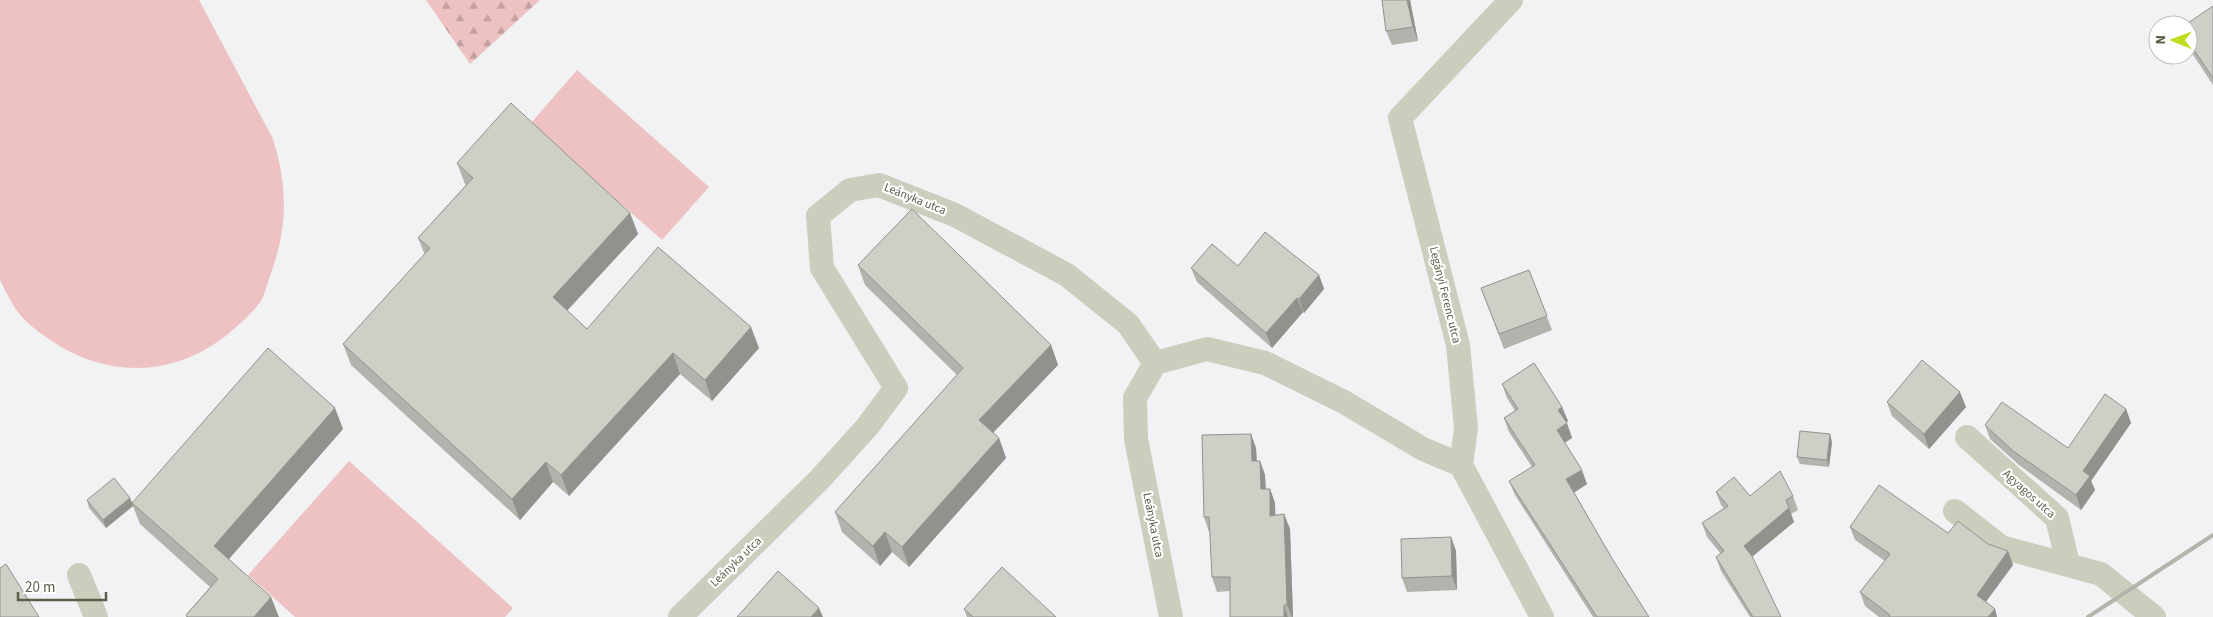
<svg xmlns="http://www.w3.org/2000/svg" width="2213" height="617" viewBox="0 0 2213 617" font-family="'Source Sans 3',sans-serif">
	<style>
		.forest { fill: url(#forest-firs) }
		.park { fill: #eec2c2 }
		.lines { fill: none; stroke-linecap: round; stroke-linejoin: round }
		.minor { stroke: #cccdbd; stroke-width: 24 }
		.rail { stroke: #b3b5ad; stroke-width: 4 }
		.wall { fill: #b1b3ac }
		.shaded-wall { fill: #90928c }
		.building { fill: #ced0c8; stroke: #90928c }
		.labels { text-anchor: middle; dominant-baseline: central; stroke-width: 4.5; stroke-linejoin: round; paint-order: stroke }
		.street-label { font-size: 12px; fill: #5c5e49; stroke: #fff }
	</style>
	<defs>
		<pattern id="forest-firs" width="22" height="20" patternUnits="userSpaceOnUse" patternTransform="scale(1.25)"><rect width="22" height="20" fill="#eec2c2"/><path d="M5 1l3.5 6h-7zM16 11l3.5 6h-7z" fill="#c4a1a0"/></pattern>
	</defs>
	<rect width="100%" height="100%" fill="#f1f2f3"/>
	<path class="forest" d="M426 0H540L470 64Z"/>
	<path class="park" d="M0 0H199L273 139C288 188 288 227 270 276 267 284 265 294 261 301 254 311 244 320 235 328 181 377 110 381 50 340 40 333 29 325 21 316 12 305 6 292 0 280Z
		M577 70 709 187 662 240 530 124Z
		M349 461 513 608 505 617H295L248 575Z"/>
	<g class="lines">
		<path class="minor" d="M1511 0 1400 118 1458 345 1466 428 1461 465 1542 617
			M1155 363 1207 349 1265 363 1344 402 1423 449 1461 465
			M1155 363 1135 398 1136 439 1171 617
			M1967 437 2057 518 2068 564
			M1955 511 2001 547 2101 574 2154 617
			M79 575 96 617
			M680 617 819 480 867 427 896 388 822 268 818 216 850 190 879 185 955 215 1067 275 1128 324 1155 363"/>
		<path class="rail" d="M2088 617 2213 535"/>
	</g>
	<path class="wall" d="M1382 0H1410L1418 41 1392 45 1386 31Z
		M2213 6V85L2188 47V25Z
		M457 163 630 213 638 234 567 311 587 329 759 348 712 401 680 374 569 496 553 482 520 520 351 365 343 344 425 255 418 238 466 185 465 184Z
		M858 265 1051 345 1058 365 993 433 999 438 1006 458 909 567 892 552 880 566 842 532 835 512 957 375 865 285Z
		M1238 266 1319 275 1324 289 1304 313 1303 312 1272 348 1197 282 1191 268Z
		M1529 270 1552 330 1504 349 1481 288Z
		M1502 384 1562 407 1568 421 1566 422 1572 438 1565 443 1587 484 1574 492 1613 560 1649 617H1593L1515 495 1509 481 1532 467 1509 432 1504 418 1515 411 1507 398Z
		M1887 402 1966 407 1929 449 1892 416Z
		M2126 409 2131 423 2091 481 2095 490 2081 510 2019 465 1990 439 1985 425 2068 448Z
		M343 429 229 559 279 617H186V615L210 587 140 524 133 506 106 528 89 508 87 500 130 498 132 502Z
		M1251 434 1256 448 1257 461H1260L1265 475 1266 489H1270L1275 503V516L1284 514 1290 529 1293 617H1230V591L1217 592 1212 577 1210 532H1209L1204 517Z
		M1832 442 1829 467 1800 464 1797 457Z
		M1716 492 1750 496H1793L1798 510 1791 514 1794 522 1752 557 1781 617H1750L1721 571 1716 557 1721 554 1707 537 1702 523 1724 508 1721 505Z
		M1850 527 1948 533 2008 551 2013 565 1986 602 1995 609 1997 617H1879L1865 606 1860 592 1885 561 1855 540Z
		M1451 537 1456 551 1457 590 1407 592 1402 578Z
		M964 609 1056 617H967Z"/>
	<path class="shaded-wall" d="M1407 0H1410L1418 41 1413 27Z
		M630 213 638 234 560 318 553 297Z
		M1319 275 1324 289 1304 313 1299 299Z
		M1297 298 1303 312 1272 348 1266 333Z
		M751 327 759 348 712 401 705 380Z
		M1051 345 1058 365 986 440 979 420Z
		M673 353 680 374 569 496 561 475Z
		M1960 392 1966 407 1929 449 1924 434Z
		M1562 407 1568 421 1563 424 1558 410Z
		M335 408 343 429 221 568 214 546Z
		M2126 409 2131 423 2091 481 2095 490 2081 510 2076 495 2083 471Z
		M1567 423 1572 438 1562 444 1557 430Z
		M1251 434 1256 448 1257 476 1252 461Z
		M1830 434 1832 442 1829 467 1827 460Z
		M999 438 1006 458 909 567 902 547Z
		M1260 461 1265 475 1266 503 1261 489Z
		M546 462 553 482 520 520 512 499Z
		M1582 470 1587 484 1572 494 1566 479Z
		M1270 489 1275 503 1276 531 1270 516Z
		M130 498 133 506 106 528 103 520Z
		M1789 508 1794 522 1748 560 1744 546Z
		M1284 514 1290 529 1293 617H1292L1287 605Z
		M885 532 892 552 880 566 873 546Z
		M1451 537 1456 551 1457 590 1452 576Z
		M2008 551 2013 565 1981 608 1977 595Z
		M271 597 279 617H254Z
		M1284 605 1288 617H1284Z
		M819 608 823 617H811Z
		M1995 609 1997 617H1988Z"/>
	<path class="building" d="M1382 0H1407L1413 27 1386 31Z
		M2213 6V78L2188 41V25H2185Z
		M511 103 630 213 553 297 587 329 658 247 751 327 705 380 673 353 561 475 546 462 512 499 343 344 430 248 418 238 473 178 457 163Z
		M912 209 1051 345 979 420 999 438 902 547 885 532 873 546 835 512 963 368 858 265Z
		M1265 232 1319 275 1299 299 1297 298 1266 333 1191 268 1212 244 1238 266Z
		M1529 270 1547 316 1499 334 1481 288Z
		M268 348 335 408 214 546 271 597 254 617H188L186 615 218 579 132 503Z
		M1922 360 1960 392 1924 434 1887 402Z
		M1534 363 1562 407 1558 410 1567 423 1557 430 1582 470 1566 479 1613 560 1649 617H1597L1509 481 1535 465 1504 418 1518 409 1502 384Z
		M2105 394 2126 409 2083 471 2090 476 2076 495 2013 451 1985 425 2002 402 2068 448Z
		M1800 431 1830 434 1827 460 1797 457Z
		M1251 434 1252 461H1260L1261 489H1270V516L1284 514 1287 605H1284V617H1230V577H1212L1209 517H1204L1202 435Z
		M1780 471 1793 496 1786 500 1789 508 1744 546 1752 556 1781 617H1753L1716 557 1724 551 1702 523 1728 506 1716 492 1734 477 1750 496Z
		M114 478 130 498 103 520 87 500Z
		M1879 485 1948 533 1958 521 1988 544 2008 551 1977 595 1995 609 1988 617H1889L1890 615 1860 592 1890 554 1850 527Z
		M1451 537 1452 576 1402 578 1401 539Z
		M6 564 39 617H0V568Z
		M1002 567 1056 617H973L964 609Z
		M778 571 819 608 811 617H737Z"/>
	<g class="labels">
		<g class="street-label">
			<text transform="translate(915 199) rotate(22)">Leányka utca</text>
			<text transform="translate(1445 295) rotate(76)">Legányi Ferenc utca</text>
			<text transform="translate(2029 494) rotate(42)">Agyagos utca</text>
			<text transform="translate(1153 525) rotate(79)">Leányka utca</text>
			<text transform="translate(736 562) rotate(-44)">Leányka utca</text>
		</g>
	</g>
	<g transform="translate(2173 40) rotate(271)"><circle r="24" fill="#ffffff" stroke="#bebfb6"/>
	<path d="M0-4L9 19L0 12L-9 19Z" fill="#bbdf1f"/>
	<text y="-8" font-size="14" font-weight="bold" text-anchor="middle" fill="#5c5e49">N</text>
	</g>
	<path d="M18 592v8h88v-8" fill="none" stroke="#5c5e49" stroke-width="2.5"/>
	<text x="25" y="592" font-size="15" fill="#5c5e49" stroke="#ffffff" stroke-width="4" paint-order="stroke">20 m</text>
</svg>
